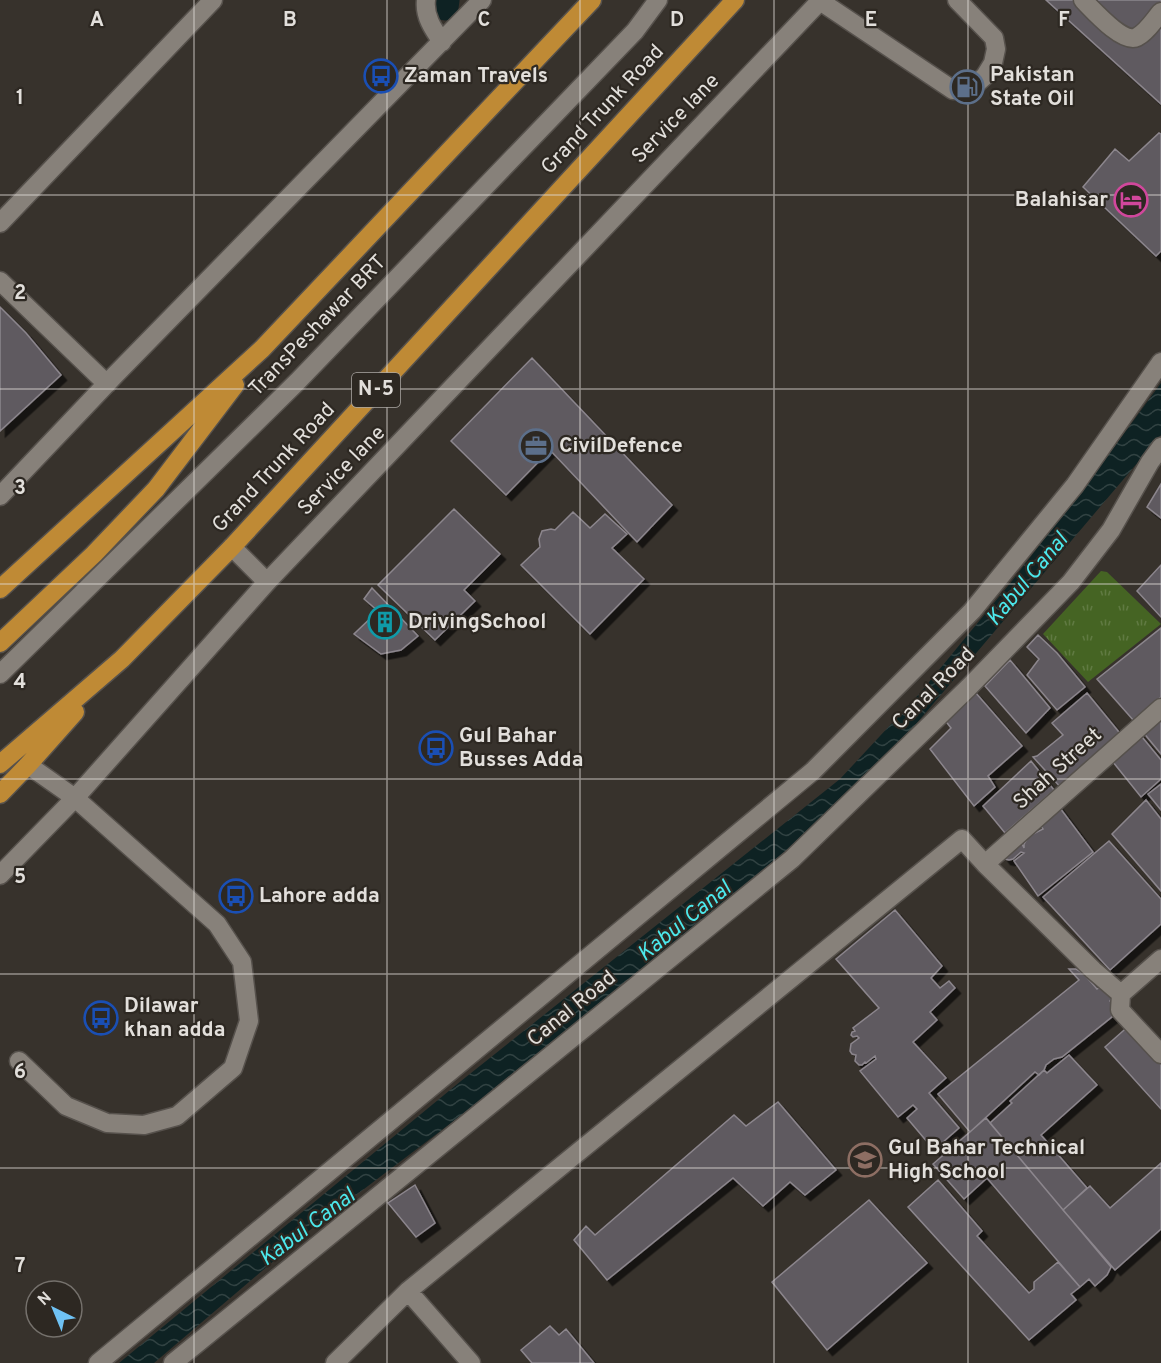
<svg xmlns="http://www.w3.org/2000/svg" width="1161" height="1363" viewBox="0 0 1161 1363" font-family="Overpass,sans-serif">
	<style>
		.grass { fill: url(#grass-tufts) }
		.water { fill: url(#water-waves) }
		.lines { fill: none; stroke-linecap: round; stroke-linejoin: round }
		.canal { stroke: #0e2223; stroke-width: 27 }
		.building { fill: #5f5a60; stroke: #8c868d; stroke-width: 1.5; filter: url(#shadow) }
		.minor-casing { stroke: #56514c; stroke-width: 21 }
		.highway-casing { stroke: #56514c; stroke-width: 21 }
		.minor { stroke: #87817a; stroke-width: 18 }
		.highway { stroke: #bf8a35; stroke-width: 18 }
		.grid { fill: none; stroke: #e2dfdb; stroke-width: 1.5; stroke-opacity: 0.55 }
		.labels { text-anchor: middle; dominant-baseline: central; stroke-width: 4.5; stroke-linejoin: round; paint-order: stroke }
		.shield { fill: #2d2822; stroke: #aca8a4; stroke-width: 1.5 }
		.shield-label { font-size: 20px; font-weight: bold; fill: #e2dfdb }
		.poi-label { font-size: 21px; font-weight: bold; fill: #e2dfdb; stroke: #2d2822; text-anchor: start }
		.street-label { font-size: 21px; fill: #e2dfdb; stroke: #2d2822 }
		.water-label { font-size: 22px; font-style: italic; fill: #4ce8ec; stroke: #2d2822 }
		.grid-label { font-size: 20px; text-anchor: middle; font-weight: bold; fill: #e2dfdb; stroke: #2d2822; stroke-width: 4.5; stroke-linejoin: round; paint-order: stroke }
	</style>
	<defs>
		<pattern id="grass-tufts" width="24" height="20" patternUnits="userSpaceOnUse" patternTransform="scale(1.5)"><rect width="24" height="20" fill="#456423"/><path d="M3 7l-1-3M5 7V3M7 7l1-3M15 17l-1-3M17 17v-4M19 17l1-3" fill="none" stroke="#607a42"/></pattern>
		<pattern id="water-waves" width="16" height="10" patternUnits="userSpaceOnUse" patternTransform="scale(1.5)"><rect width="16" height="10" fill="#0e2223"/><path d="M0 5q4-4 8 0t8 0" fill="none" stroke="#314242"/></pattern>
		<filter id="shadow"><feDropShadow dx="5.5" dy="5.5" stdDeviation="0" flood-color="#0009"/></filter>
	</defs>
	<rect width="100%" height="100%" fill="#37322c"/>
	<path class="grass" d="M1101 571 1107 572 1161 624 1088 682 1043 634Z"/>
	<path class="water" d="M1161 383V435L894 750 788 853 526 1066 310 1230 154 1363H119L461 1081 840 779 920 693 1012 581 1101 465Z"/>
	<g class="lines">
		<path class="canal" d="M445 7 446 0"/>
	</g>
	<path class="building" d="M1046 0H1161V104Z
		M1159 133 1161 134V251L1156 256 1083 187 1115 149 1129 161Z
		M0 307 26 333 61 375 0 431Z
		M532 358 672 505 637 542 550 450 506 495 451 441Z
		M1161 484V518L1147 507Z
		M454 509 500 554 464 590 475 601 435 640 378 585Z
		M573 512 590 528 605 514 627 534 612 548 644 579 590 634 521 565 540 547 539 539 542 531 551 529 555 530Z
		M1161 565V617L1137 591Z
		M372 588 418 636 401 650 381 654 354 634 378 611 364 599Z
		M1161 628V697L1134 721 1097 679Z
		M1038 635 1057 653 1085 687 1057 710 1027 675 1039 659 1027 647Z
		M1010 660 1050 708 1026 733 985 686Z
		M975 692 1022 746 988 776 995 787 974 806 930 749 951 728 944 719Z
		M1087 693 1123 737 1063 790 1033 757 1037 756 1063 735 1052 723Z
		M1161 714V754L1142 731Z
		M1138 732 1161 760V779L1141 797 1109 757Z
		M1031 761 1054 790 1005 833 983 806Z
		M1161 784V810L1148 794Z
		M1146 800 1161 819V891L1112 834Z
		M1057 804 1093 852 1038 896 1014 861 1024 853 1021 852 1013 859 1009 860 1005 859 1002 855 1019 843 1022 844 1024 848V844L1027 839 1033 834 1043 829 1037 821Z
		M1109 841 1161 899V924L1110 970 1043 897Z
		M895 910 942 966 931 978 940 988 949 981 955 988 930 1012 937 1020 913 1042 946 1078 929 1093 959 1128 934 1150 907 1118 917 1109 913 1105 898 1117 860 1071 876 1059 875 1056 866 1063 865 1062 862 1065H859L855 1061 856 1055 852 1054 850 1051 851 1044 859 1038 857 1036 853 1037 851 1035 852 1032 855 1031 853 1028 879 1008 836 959Z
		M1069 969H1076L1083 973 1097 989 1101 986 1112 998 1110 1001 1118 1012 1062 1057 1054 1059 1046 1065 1044 1070 1039 1075 1035 1072 970 1132 938 1094 1079 980Z
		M1132 1023 1161 1054V1109L1105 1047Z
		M1069 1055 1097 1085 1041 1135 1087 1188 1063 1210 990 1123 1012 1103 1010 1101 1044 1070 1047 1073Z
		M778 1102 836 1170 805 1195 790 1182 763 1206 733 1178 607 1280 574 1240 586 1226 595 1235 734 1115 746 1126Z
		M986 1118 1111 1267 1107 1275 1095 1286 1089 1279 1080 1287 987 1178 964 1199 933 1164Z
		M1161 1163V1229L1115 1270 1063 1210 1090 1186 1110 1208Z
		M938 1180 982 1231 977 1236 1029 1293 1034 1289V1282L1058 1262 1080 1287 1071 1294 1076 1300 1029 1340 908 1207Z
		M415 1185 435 1223 416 1237 388 1203Z
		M869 1200 927 1263 827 1350 772 1282Z
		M550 1326 559 1335 566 1329 594 1363H532L521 1350Z"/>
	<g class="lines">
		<defs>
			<path id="minor" d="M426 0C424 16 433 29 442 42
				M1083 0C1093 10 1123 44 1137 37 1147 32 1154 20 1161 12
				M820 1 953 90 965 89 976 84 985 76 993 63 996 49 994 38 957 0
				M0 223 213 0
				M0 281 107 384
				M0 496 115 375 482 0
				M232 547 267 582
				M0 674 297 382 635 31 658 0
				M985 864 1161 708
				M0 875 75 798 267 582 821 0
				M1121 994 1161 959
				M19 1061 66 1106 107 1123 144 1125 177 1116 233 1068 249 1021 242 962 217 924 75 798 28 765
				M408 1291 471 1363
				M98 1363 813 771 972 611 1075 485 1161 362
				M173 1363 792 859 968 688 1071 582 1111 530 1150 462 1161 447
				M335 1363 408 1291 962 839 985 864 1093 970 1121 994 1120 1010 1161 1054"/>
			<path id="highway" d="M0 589 262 349 592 0
				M0 643 94 554 156 489 235 385
				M0 764 122 659 232 547 735 0
				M0 794 28 765 75 712"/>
		</defs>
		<use href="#minor" class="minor-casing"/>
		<use href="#highway" class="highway-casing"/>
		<use href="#minor" class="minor"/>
		<use href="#highway" class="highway"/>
	</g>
	<path class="grid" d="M194 0V1363M387 0V1363M580 0V1363M774 0V1363M968 0V1363M0 195H1161M0 389H1161M0 584H1161M0 779H1161M0 974H1161M0 1168H1161"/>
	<defs>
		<symbol id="bus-ring" viewBox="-11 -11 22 22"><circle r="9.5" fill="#2d2822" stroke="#1a4fb4" stroke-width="1.5"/><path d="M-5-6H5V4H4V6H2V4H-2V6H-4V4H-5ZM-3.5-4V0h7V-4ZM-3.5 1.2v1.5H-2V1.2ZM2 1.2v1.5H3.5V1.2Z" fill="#1a4fb4"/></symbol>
		<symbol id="fuel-ring" viewBox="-11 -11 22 22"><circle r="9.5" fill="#2d2822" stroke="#5c6f8a" stroke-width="1.5"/><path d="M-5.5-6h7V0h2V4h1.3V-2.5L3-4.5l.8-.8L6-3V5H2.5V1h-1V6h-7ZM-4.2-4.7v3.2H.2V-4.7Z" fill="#5c6f8a"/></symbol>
		<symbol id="hotel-ring" viewBox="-11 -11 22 22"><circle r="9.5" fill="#2d2822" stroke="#d1479c" stroke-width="1.5"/><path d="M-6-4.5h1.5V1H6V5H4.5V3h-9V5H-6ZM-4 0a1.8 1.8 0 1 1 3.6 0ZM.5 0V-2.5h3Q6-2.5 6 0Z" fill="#d1479c"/></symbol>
		<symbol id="office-ring" viewBox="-11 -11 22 22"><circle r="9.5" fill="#2d2822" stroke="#5c6f8a" stroke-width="1.5"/><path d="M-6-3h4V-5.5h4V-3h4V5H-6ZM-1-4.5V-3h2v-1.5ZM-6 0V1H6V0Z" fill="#5c6f8a"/></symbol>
		<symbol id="building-ring" viewBox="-11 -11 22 22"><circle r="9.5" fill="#2d2822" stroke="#0f9aa8" stroke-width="1.5"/><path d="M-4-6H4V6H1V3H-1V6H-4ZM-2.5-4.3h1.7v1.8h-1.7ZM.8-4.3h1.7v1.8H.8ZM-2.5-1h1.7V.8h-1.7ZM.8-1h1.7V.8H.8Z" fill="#0f9aa8"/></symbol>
		<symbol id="school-ring" viewBox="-11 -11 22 22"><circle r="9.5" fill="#2d2822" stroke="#8d6e63" stroke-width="1.5"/><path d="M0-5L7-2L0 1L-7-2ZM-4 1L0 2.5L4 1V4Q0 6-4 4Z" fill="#8d6e63"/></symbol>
	</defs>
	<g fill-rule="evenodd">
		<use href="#bus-ring" x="362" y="57" width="38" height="38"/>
		<use href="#fuel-ring" x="948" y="68" width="38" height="38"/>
		<use href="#hotel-ring" x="1112" y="181" width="38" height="38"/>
		<use href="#office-ring" x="517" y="427" width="38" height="38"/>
		<use href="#building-ring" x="366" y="603" width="38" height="38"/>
		<use href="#bus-ring" x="417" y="729" width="38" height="38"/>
		<use href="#bus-ring" x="217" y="877" width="38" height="38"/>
		<use href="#bus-ring" x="82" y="999" width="38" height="38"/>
		<use href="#school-ring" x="846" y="1141" width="38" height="38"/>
	</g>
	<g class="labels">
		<rect class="shield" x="352" y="373" width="48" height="34" rx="4.5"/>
		<g class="shield-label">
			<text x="376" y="390">N-5</text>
		</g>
		<g class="poi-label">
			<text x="990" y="75">Pakistan<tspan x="990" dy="24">State Oil</tspan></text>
			<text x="404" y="76">Zaman Travels</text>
			<text x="1108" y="200" text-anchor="end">Balahisar</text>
			<text x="559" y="446">CivilDefence</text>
			<text x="408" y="622">DrivingSchool</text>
			<text x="459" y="736">Gul Bahar<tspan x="459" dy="24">Busses Adda</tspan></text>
			<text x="259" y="896">Lahore adda</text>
			<text x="124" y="1006">Dilawar<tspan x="124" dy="24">khan adda</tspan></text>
			<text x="888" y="1148">Gul Bahar Technical<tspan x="888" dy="24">High School</tspan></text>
		</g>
		<g class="street-label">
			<text transform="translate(603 110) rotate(-47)">Grand Trunk Road</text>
			<text transform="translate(676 119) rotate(-46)">Service lane</text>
			<text transform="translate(318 326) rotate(-46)">TransPeshawar BRT</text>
			<text transform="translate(274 468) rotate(-47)">Grand Trunk Road</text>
			<text transform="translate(342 471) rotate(-46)">Service lane</text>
			<text transform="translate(934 689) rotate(-45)">Canal Road</text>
			<text transform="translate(1058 769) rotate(-42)">Shah Street</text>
			<text transform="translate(572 1009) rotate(-39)">Canal Road</text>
		</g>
		<g class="water-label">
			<text transform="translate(1028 580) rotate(-50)">Kabul Canal</text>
			<text transform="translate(685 922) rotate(-39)">Kabul Canal</text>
			<text transform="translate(308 1228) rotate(-37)">Kabul Canal</text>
		</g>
	</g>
	<g class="grid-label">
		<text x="97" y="26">A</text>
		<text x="290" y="26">B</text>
		<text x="484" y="26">C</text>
		<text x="677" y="26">D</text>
		<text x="871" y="26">E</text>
		<text x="1064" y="26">F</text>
		<text x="20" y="104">1</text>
		<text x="20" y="299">2</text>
		<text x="20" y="494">3</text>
		<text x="20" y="688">4</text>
		<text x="20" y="883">5</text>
		<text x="20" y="1078">6</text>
		<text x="20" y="1272">7</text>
	</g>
	<g transform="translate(54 1309) rotate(317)"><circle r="28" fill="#2d2822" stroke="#75716c" stroke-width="1.5"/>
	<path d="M0-4.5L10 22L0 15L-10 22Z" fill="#6fc2f4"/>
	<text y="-9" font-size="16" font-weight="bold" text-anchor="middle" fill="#e2dfdb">N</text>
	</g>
</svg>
